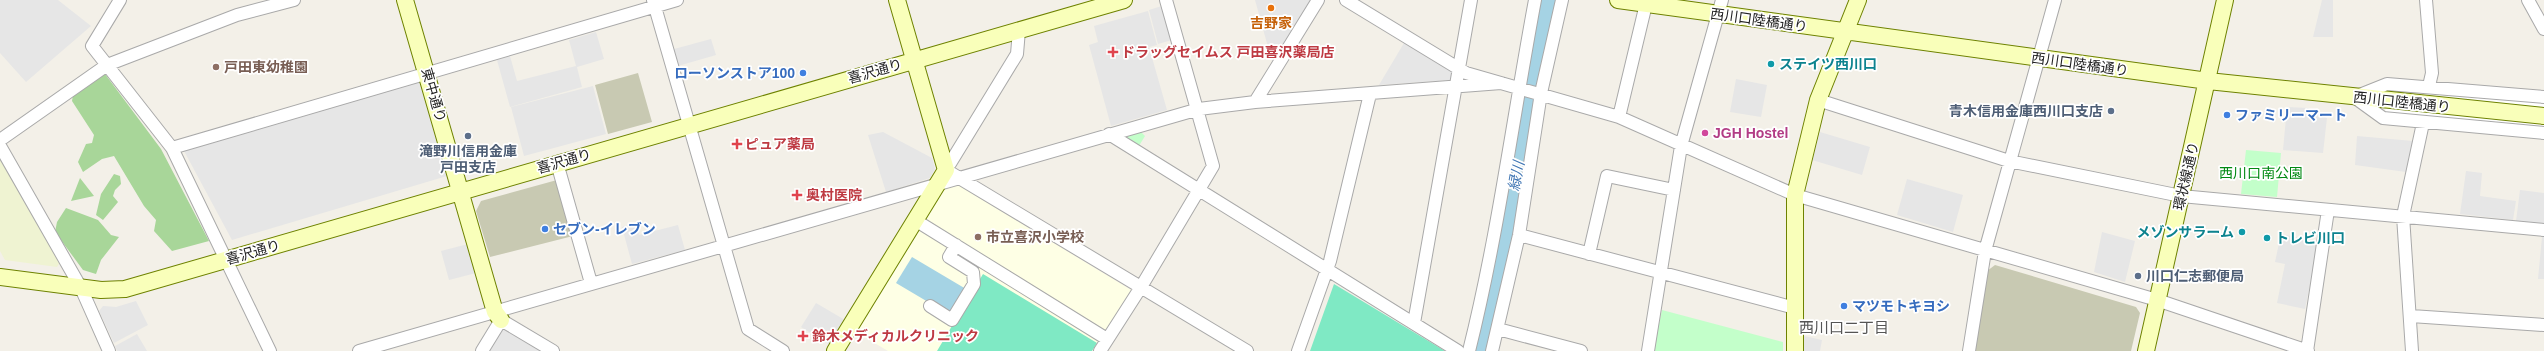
<svg xmlns="http://www.w3.org/2000/svg" width="2544" height="351" viewBox="0 0 2544 351" font-family="Helvetica,'Noto Sans JP',sans-serif">
	<style>
		.education { fill: #feffe5 }
		.construction { fill: #c8c9b2 }
		.farmland { fill: #eff3d2 }
		.forest { fill: #a8d699 }
		.park { fill: #c3ffca }
		.pitch { fill: #7fe9c4 }
		.parking { fill: #e6e6e6 }
		.water { fill: #a5d3e4 }
		.pier { fill: #fff }
		.lines { fill: none; stroke-linecap: round; stroke-linejoin: round }
		.river { stroke: #a5d3e4; stroke-width: 25 }
		.street-casing { stroke: #a9a9a9; stroke-width: 14 }
		.secondary-casing { stroke: #6e8200; stroke-width: 18 }
		.street { stroke: #fff; stroke-width: 12 }
		.secondary { stroke: #f9ffba; stroke-width: 16 }
		.food-dot { fill: #e8710a; stroke: #fff; stroke-width: 1.5 }
		.health-dot { fill: #e0444e; stroke: #fff; stroke-width: 1.5 }
		.culture-dot { fill: #0f9aa8; stroke: #fff; stroke-width: 1.5 }
		.education-dot { fill: #8d6e63; stroke: #fff; stroke-width: 1.5 }
		.shop-dot { fill: #3f7fe0; stroke: #fff; stroke-width: 1.5 }
		.service-dot { fill: #5c6f8a; stroke: #fff; stroke-width: 1.5 }
		.hotel-dot { fill: #d1479c; stroke: #fff; stroke-width: 1.5 }
		.labels { text-anchor: middle; dominant-baseline: central; stroke-width: 3.5; stroke-linejoin: round; paint-order: stroke }
		.street-label { font-size: 14px; fill: #222; stroke: #fff }
		.food-label { font-size: 14px; font-weight: bold; fill: #c56008; stroke: #fff }
		.health-label { font-size: 14px; font-weight: bold; fill: #be3a42; stroke: #fff; text-anchor: start }
		.culture-label { font-size: 14px; font-weight: bold; fill: #0d838f; stroke: #fff; text-anchor: start }
		.education-label { font-size: 14px; font-weight: bold; fill: #785e54; stroke: #fff; text-anchor: start }
		.shop-label { font-size: 14px; font-weight: bold; fill: #366cbe; stroke: #fff; text-anchor: start }
		.service-label { font-size: 14px; font-weight: bold; fill: #4e5e75; stroke: #fff; text-anchor: end }
		.hotel-label { font-size: 14px; font-weight: bold; fill: #b23c85; stroke: #fff; text-anchor: start }
		.park-label { font-size: 14px; fill: #018912; stroke: #fff }
		.water-label { font-size: 15px; font-style: italic; fill: #4076b4; stroke: #fff }
		.neighbourhood-label { font-size: 15px; fill: #555; stroke: #fff }
	</style>
	<rect width="100%" height="100%" fill="#f3f0e8"/>
	<path class="education" d="M953 182 1131 290 1093 351H888L856 332 943 184Z"/>
	<path class="construction" d="M638 73 652 122 608 134 595 85Z
		M557 180 573 236 490 257 476 211 481 201Z
		M1995 265 2136 307 2140 313 2131 351H1975L1987 271Z"/>
	<path class="farmland" d="M0 158 60 262 57 267 5 260 0 251Z"/>
	<path class="forest" d="M105 74 161 149 209 241 172 251 154 231 156 220 144 206 114 156 102 159 83 172 78 162 86 144 92 143 94 135 72 101 73 95Z
		M114 174 120 176 121 184 115 190 113 196 118 202 103 220 96 215 101 194Z
		M80 178 94 196 71 201Z
		M66 208 98 220 111 235 119 237 101 260 96 274 83 270 55 232 57 222Z"/>
	<path class="park" d="M1141 132 1145 136 1137 149 1125 142 1128 136Z
		M2246 150 2281 153 2277 197 2241 194Z
		M1662 310 1783 342V351H1653Z"/>
	<path class="pitch" d="M983 274 1097 343 1092 351H937Z
		M1334 284 1445 351H1310Z"/>
	<path class="parking" d="M0 0H58L91 26 26 82 0 53Z
		M1255 0H1313L1273 65Z
		M2322 0H2333V37H2313Z
		M1162 6 1172 40 1158 44 1149 10Z
		M1148 11 1157 45 1149 47 1167 110 1111 126 1089 45 1098 42 1094 26Z
		M596 32 604 59 577 67 582 87 510 107 497 60 510 56 517 81 576 66 569 40Z
		M711 39 716 55 678 66 674 49Z
		M1404 43 1453 70 1452 80 1379 85Z
		M1736 79 1767 85 1761 117 1730 112Z
		M420 81 447 176 232 240 183 149Z
		M593 86 606 134 524 156 511 107Z
		M2287 107 2308 108 2327 118 2323 153 2283 150Z
		M883 132 932 158 935 169 930 178 886 192 868 135Z
		M1820 132 1870 147 1862 175 1812 160Z
		M2357 136 2413 141 2406 172 2355 165Z
		M2466 171 2482 173 2480 196 2516 201 2513 220 2460 214Z
		M1907 179 1963 195 1953 232 1897 215Z
		M2520 190 2544 193V224L2516 221Z
		M636 223 639 235 678 225 685 250 632 264 622 227Z
		M2102 232 2135 241 2125 282 2094 272Z
		M2281 234 2319 242 2305 309 2277 303 2285 264 2275 262Z
		M2542 237H2544V279H2538Z
		M468 244 476 273 449 280 441 251Z
		M136 301 148 325 114 343 99 311 103 306 116 307Z
		M816 303 845 320 830 345 801 327Z
		M502 326 544 351H487Z
		M137 334 147 351H117L115 346Z
		M1800 335 1822 340 1820 351H1800Z"/>
	<path class="water" d="M912 257 966 289 950 315 896 283Z"/>
	<path class="pier" d="M2388 87 2544 102V129L2385 114Z"/>
	<g class="lines">
		<path class="river" d="M1480 351 1503 250 1546 0"/>
		<defs>
			<path id="street" d="M120 0 92 46 172 148 270 351
				M653 0 748 329 783 351
				M1346 0 1466 73 1619 117 1795 195 2157 300 2308 351
				M2426 0 2432 73 2429 86
				M2528 0 2544 29
				M1019 30 1017 54 946 170 1247 351
				M2357 96 2387 84 2544 97
				M2354 97 2383 118 2544 133
				M1818 100 2009 161 2181 196 2544 230
				M1255 102 1318 0
				M1619 117 1646 4
				M1109 134 1458 351
				M0 140 107 65 237 15 294 0
				M0 146 81 288 109 351
				M172 148 677 0
				M557 163 591 283
				M915 220 1107 339
				M1519 235 1795 308
				M1589 254 1607 176 1674 190
				M930 306 952 320 974 284 973 272 949 257 956 245
				M2411 316 2544 325
				M1414 323 1471 0
				M1498 329 1581 351
				M359 351 1199 109 1255 102 1501 83
				M482 351 501 320 553 351
				M1100 351 1141 287 1213 166 1166 0
				M1298 351 1330 261 1370 94
				M1469 351C1498 235 1513 117 1535 0
				M1492 351 1519 235 1541 93 1562 0
				M1648 351 1681 146 1722 0
				M1969 351 1985 251 2055 0
				M2307 351 2328 210
				M2412 351 2403 216 2423 123"/>
			<path id="secondary" d="M405 0 495 312 501 320
				M1618 0 2208 81 2544 116
				M0 277 101 290 125 289 1124 0
				M835 351 946 170 897 0
				M1795 351V195L1818 100 1858 0
				M2146 351 2225 0"/>
		</defs>
		<use href="#street" class="street-casing"/>
		<use href="#secondary" class="secondary-casing"/>
		<use href="#street" class="street"/>
		<use href="#secondary" class="secondary"/>
	</g>
	<circle class="food-dot" cx="1271" cy="8" r="4"/>
	<g class="health-dot">
		<path d="M1111 46h4v4h4v4h-4v4h-4v-4h-4v-4h4z"/>
		<path d="M735 138h4v4h4v4h-4v4h-4v-4h-4v-4h4z"/>
		<path d="M795 189h4v4h4v4h-4v4h-4v-4h-4v-4h4z"/>
		<path d="M801 330h4v4h4v4h-4v4h-4v-4h-4v-4h4z"/>
	</g>
	<g class="culture-dot">
		<circle cx="1771" cy="64" r="4"/>
		<circle cx="2242" cy="232" r="4"/>
		<circle cx="2267" cy="238" r="4"/>
	</g>
	<g class="education-dot">
		<circle cx="216" cy="67" r="4"/>
		<circle cx="978" cy="237" r="4"/>
	</g>
	<g class="shop-dot">
		<circle cx="803" cy="73" r="4"/>
		<circle cx="2227" cy="115" r="4"/>
		<circle cx="545" cy="229" r="4"/>
		<circle cx="1844" cy="306" r="4"/>
	</g>
	<g class="service-dot">
		<circle cx="2111" cy="111" r="4"/>
		<circle cx="468" cy="136" r="4"/>
		<circle cx="2138" cy="276" r="4"/>
	</g>
	<circle class="hotel-dot" cx="1705" cy="133" r="4"/>
	<g class="labels">
		<g class="street-label">
			<text transform="translate(1759 20) rotate(8)">西川口陸橋通り</text>
			<text transform="translate(2080 64) rotate(8)">西川口陸橋通り</text>
			<text transform="translate(875 71) rotate(-16)">喜沢通り</text>
			<text transform="translate(434 95) rotate(74)">東中通り</text>
			<text transform="translate(2402 102) rotate(6)">西川口陸橋通り</text>
			<text transform="translate(564 161) rotate(-16)">喜沢通り</text>
			<text transform="translate(2186 176) rotate(-77)">環状線通り</text>
			<text transform="translate(253 252) rotate(-16)">喜沢通り</text>
		</g>
		<g class="food-label">
			<text x="1271" y="23">吉野家</text>
		</g>
		<g class="health-label">
			<text x="1121" y="52">ドラッグセイムス 戸田喜沢薬局店</text>
			<text x="745" y="144">ピュア薬局</text>
			<text x="806" y="195">奥村医院</text>
			<text x="812" y="336">鈴木メディカルクリニック</text>
		</g>
		<g class="culture-label">
			<text x="1779" y="64">ステイツ西川口</text>
			<text x="2234" y="232" text-anchor="end">メゾンサラーム</text>
			<text x="2275" y="238">トレビ川口</text>
		</g>
		<g class="education-label">
			<text x="224" y="67">戸田東幼稚園</text>
			<text x="986" y="237">市立喜沢小学校</text>
		</g>
		<g class="shop-label">
			<text x="795" y="73" text-anchor="end">ローソンストア100</text>
			<text x="2235" y="115">ファミリーマート</text>
			<text x="553" y="229">セブン-イレブン</text>
			<text x="1852" y="306">マツモトキヨシ</text>
		</g>
		<g class="service-label">
			<text x="2103" y="111">青木信用金庫西川口支店</text>
			<text x="468" y="151" text-anchor="middle">滝野川信用金庫<tspan x="468" dy="16">戸田支店</tspan></text>
			<text x="2146" y="276" text-anchor="start">川口仁志郵便局</text>
		</g>
		<g class="hotel-label">
			<text x="1713" y="133">JGH Hostel</text>
		</g>
		<g class="park-label">
			<text x="2261" y="173">西川口南公園</text>
		</g>
		<g class="water-label">
			<text transform="translate(1516 176) rotate(-80)">緑川</text>
		</g>
		<g class="neighbourhood-label">
			<text x="1844" y="327">西川口二丁目</text>
		</g>
	</g>
</svg>
